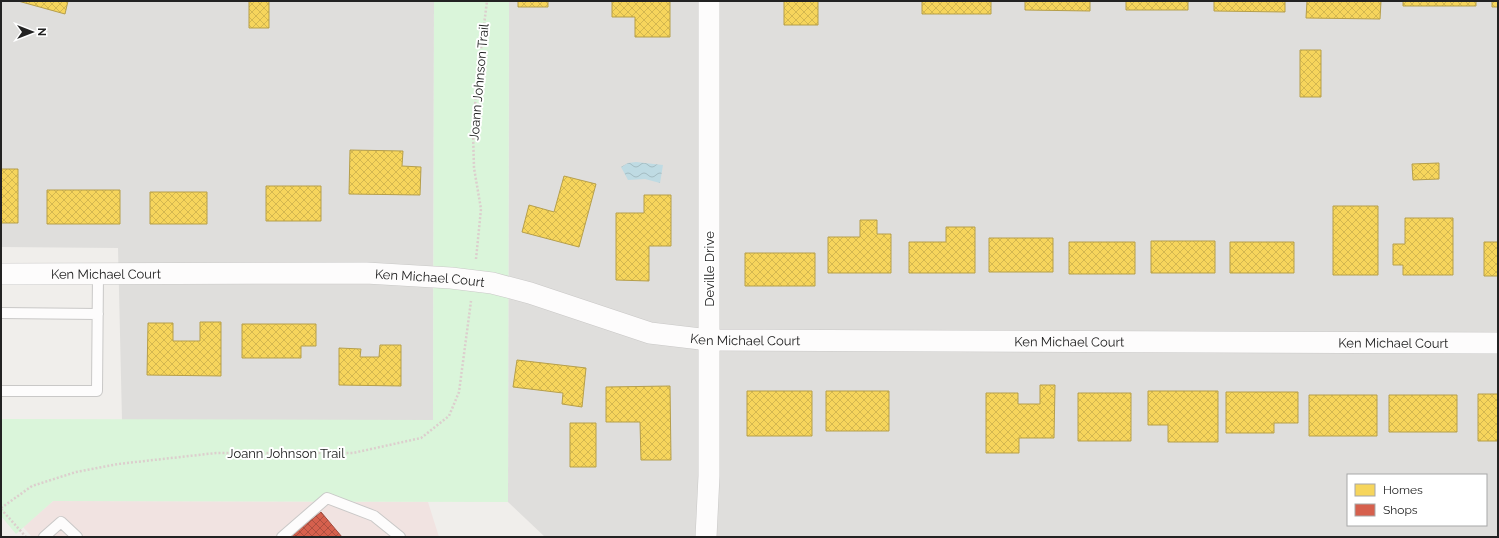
<svg xmlns="http://www.w3.org/2000/svg" width="1499" height="538" viewBox="0 0 1499 538" font-family="Raleway,sans-serif">
	<style>
		.residential { fill: #dfdedc; fill-rule: evenodd }
		.commercial { fill: #f1e3e1 }
		.park { fill: #daf5da }
		.water { fill: url(#water-waves) }
		.homes { fill: url(#homes-cross-hatch); stroke: #b69f4b }
		.shops { fill: url(#shops-cross-hatch); stroke: #a04d40 }
		.lines { fill: none; stroke-linecap: round; stroke-linejoin: round }
		.lane-casing { stroke: #c9c8c7; stroke-width: 12 }
		.street-casing { stroke: #c9c8c7; stroke-width: 22 }
		.path { stroke: #dccecd; stroke-width: 2.5; stroke-dasharray: 2 2; stroke-linecap: butt }
		.lane { stroke: #fdfcfc; stroke-width: 10 }
		.street { stroke: #fdfcfc; stroke-width: 21 }
		.labels { text-anchor: middle; dominant-baseline: central; stroke-width: 4; stroke-linejoin: round; paint-order: stroke }
		.street-label { font-size: 13px; fill: #222; stroke: #fff }
	</style>
	<defs>
		<pattern id="water-waves" width="16" height="10" patternUnits="userSpaceOnUse"><rect width="16" height="10" fill="#bfdbe3"/><path d="M0 5q4-4 8 0t8 0" fill="none" stroke="#a4bcc2"/></pattern>
		<pattern id="homes-cross-hatch" width="8" height="8" patternUnits="userSpaceOnUse"><rect width="8" height="8" fill="#f6d55c"/><path d="M0 0l8 8M0 8l8-8" fill="none" stroke="#d3b750"/></pattern>
		<pattern id="shops-cross-hatch" width="8" height="8" patternUnits="userSpaceOnUse"><rect width="8" height="8" fill="#d6604d"/><path d="M0 0l8 8M0 8l8-8" fill="none" stroke="#ad4f40"/></pattern>
	</defs>
	<rect width="100%" height="100%" fill="#f0eeeb"/>
	<path class="residential" d="M1 1H434L433 420H122L118 248 1 247Z
		M509 1H1498V537H545L508 502ZM1348 475H1486V525H1348Z"/>
	<path class="commercial" d="M53 501 428 502 439 537H32L23 527Z"/>
	<path class="park" d="M434 1H509L508 502 53 501 16 534 1 516V419L433 420Z"/>
	<path class="water" d="M636 162 663 165 660 183 645 179 628 180 621 167 628 163Z"/>
	<path class="homes" d="M18 1H68L65 14Z
		M249 1H269V28H249Z
		M518 1H548V7H518Z
		M612 1H670V37H635V17H612Z
		M784 1H818V25H784Z
		M922 1H991V14H922Z
		M1025 1H1090V11L1025 10Z
		M1126 1H1188V10H1126Z
		M1214 1H1285V12L1214 11Z
		M1307 1H1381L1380 19 1306 18Z
		M1403 1H1476V6H1403Z
		M1492 1H1498V7H1492Z
		M1300 50H1321V97H1300Z
		M350 150 403 151 402 166 421 167 420 195 349 194Z
		M1439 163V179L1413 180 1412 164Z
		M1 169H18V223H1Z
		M564 176 596 184 579 247 522 232 529 205 554 212Z
		M266 186H321V221H266Z
		M47 190H120V224H47Z
		M150 192H207V224H150Z
		M644 195H671V246H649V281L616 280V213H644Z
		M1333 206H1378V275H1333Z
		M1405 218H1453V275H1403V265H1393V244H1405Z
		M860 220H877V234H891V273H828V237H860Z
		M946 227H975V273H909V242H946Z
		M989 238H1053V272H989Z
		M1151 241H1215V273H1151Z
		M1069 242H1135V274H1069Z
		M1230 242H1294V273H1230Z
		M1484 242H1498V276H1484Z
		M745 253H815V286H745Z
		M200 322H221V376L147 375 148 323H173V341H200Z
		M242 324H316V346H301V358H242Z
		M380 345H401V386L339 385V348L361 349 360 357H379Z
		M517 360 586 368 582 407 562 404 563 393 513 387Z
		M1040 385H1055L1054 438H1019V453H986V393H1018V404H1040Z
		M670 386 671 460H641L640 422H606V387Z
		M747 391H812V436H747Z
		M826 391H889V431H826Z
		M1148 391H1218V442H1168V425H1148Z
		M1226 392H1298V423H1274V433H1226Z
		M1078 393H1131V441H1078Z
		M1478 394H1498V441H1478Z
		M1309 395H1377V436H1309Z
		M1389 395H1457V432H1389Z
		M570 423H596V467H570Z"/>
	<path class="shops" d="M321 512 342 537H290Z"/>
	<g class="lines">
		<defs>
			<path id="lane" d="M1 313 98 314
				M1 391H97L98 274
				M44 537 61 522 77 537
				M282 537 327 498 374 516 400 537"/>
			<g id="street">
				<path id="s1" d="M1 274 366 273 451 278 492 283 530 293 650 333 709 340 1498 343"/>
				<path d="M706 537 709 476V1"/>
			</g>
		</defs>
		<use href="#lane" class="lane-casing"/>
		<use href="#street" class="street-casing"/>
		<path class="path" d="M476 259 481 209 474 168 473 131 477 81 487 1
			M1 508 32 486 76 472 118 464 216 453H353L421 438 449 416 459 392 471 301
			M1 509 26 537"/>
		<use href="#lane" class="lane"/>
		<use href="#street" class="street"/>
	</g>
	<g class="labels">
		<g class="street-label">
			<text transform="translate(479 82) rotate(-85)">Joann Johnson Trail</text>
			<text transform="translate(709 269) rotate(-90)">Deville Drive</text>
			<text stroke="none"><textPath href="#s1" startOffset="105">Ken Michael Court</textPath></text>
			<text stroke="none"><textPath href="#s1" startOffset="429">Ken Michael Court</textPath></text>
			<text stroke="none"><textPath href="#s1" startOffset="753">Ken Michael Court</textPath></text>
			<text stroke="none"><textPath href="#s1" startOffset="1077">Ken Michael Court</textPath></text>
			<text stroke="none"><textPath href="#s1" startOffset="1401">Ken Michael Court</textPath></text>
			<text x="286" y="453">Joann Johnson Trail</text>
		</g>
	</g>
	<rect width="1499" height="538" fill="none" stroke="#222222" stroke-width="4"/>
	<rect x="1347" y="474" width="140" height="52" fill="#ffffff" stroke="#a7a7a7"/>
	<rect x="1355" y="484" width="20" height="12" fill="#f6d55c" stroke="#a7a7a7"/>
	<text x="1383" y="494" font-size="12" fill="#222222">Homes</text>
	<rect x="1355" y="504" width="20" height="12" fill="#d6604d" stroke="#a7a7a7"/>
	<text x="1383" y="514" font-size="12" fill="#222222">Shops</text>
	<g transform="translate(32 32) rotate(90)" stroke="#ffffff" stroke-width="3" paint-order="stroke">
	<path d="M0-3L7 15L0 10L-7 15Z" fill="#222222"/>
	<text y="-6" font-size="11" font-weight="bold" text-anchor="middle" fill="#222222">N</text>
	</g>
</svg>
